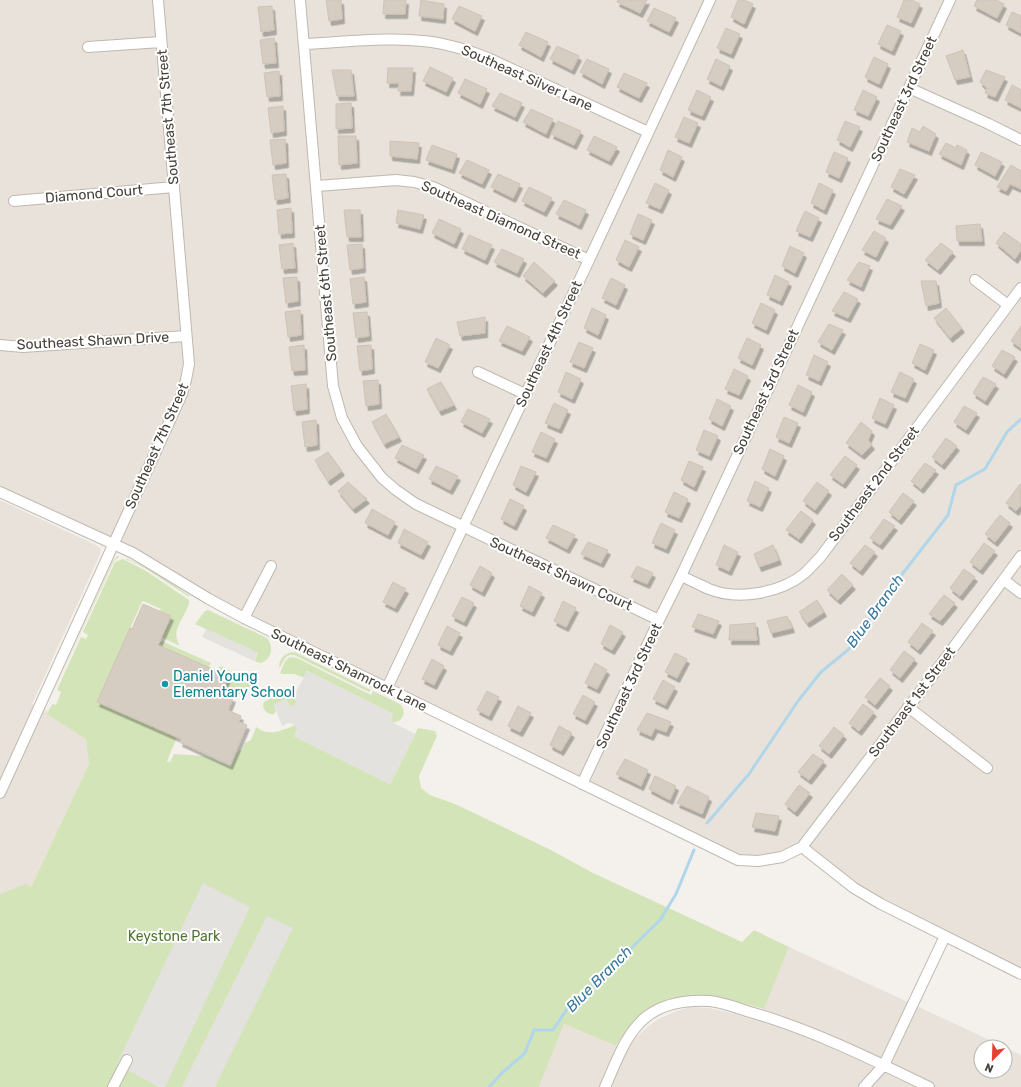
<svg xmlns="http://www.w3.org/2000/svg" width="1021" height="1087" viewBox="0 0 1021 1087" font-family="Rubik,sans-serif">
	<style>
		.residential { fill: #e8e2da }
		.green { fill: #d4e4b9 }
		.parking { fill: #e4e2df }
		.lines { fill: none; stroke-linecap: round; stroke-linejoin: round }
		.stream { stroke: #afd6ea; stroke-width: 3 }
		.building { fill: #d5ccc2; stroke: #cfc3b6; filter: url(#shadow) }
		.minor-casing { stroke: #bfb8af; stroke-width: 12 }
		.minor { stroke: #fff; stroke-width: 10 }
		.culture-dot { fill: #0f9aa8; stroke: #fff; stroke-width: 1.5 }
		.labels { text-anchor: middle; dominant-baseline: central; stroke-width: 4; stroke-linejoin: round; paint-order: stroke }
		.street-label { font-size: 14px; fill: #48413a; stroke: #fff }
		.culture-label { font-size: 14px; fill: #0d838f; stroke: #fff; text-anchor: start }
		.park-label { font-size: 14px; fill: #507532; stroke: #fff }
		.water-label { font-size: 15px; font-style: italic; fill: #39789b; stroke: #fff }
	</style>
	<defs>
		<filter id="shadow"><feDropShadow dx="2.5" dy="4.5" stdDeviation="0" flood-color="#0004"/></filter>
	</defs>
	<rect width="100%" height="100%" fill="#f4f1ec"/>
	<path class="residential" d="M0 0H1021V974L881 904 802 847 782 857 738 860 419 705 156 567 0 492Z
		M0 500 96 545 100 548 101 552 32 704 102 737 12 927 0 921Z
		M789 947 1005 1047H981V1071H1005V1047L1021 1055V1087H539L564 1024 627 1051 635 1039 645 1029 658 1019 674 1012 690 1007 709 1008 736 1014 758 1021Z"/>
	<path class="green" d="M117 556 119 557 114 561 49 702 113 561Z
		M126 558 155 572 190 596 189 597 145 568 126 559Z
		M123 559 146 571 189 600V603C186 617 170 629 179 644L178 645 161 637 171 616 160 611 161 609 143 601 142 602 97 702 177 737 167 761 170 762 174 754 205 756 231 767 238 751 242 750 245 743 251 740 256 727C269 737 281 731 295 725L298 728 294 736 390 784 418 728 435 731 437 736 419 776 421 788 430 795 455 804 551 850 593 873 742 942 754 930 789 947 764 1009C730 1000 697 989 664 1004 658 1006 653 1010 648 1014 634 1023 624 1032 616 1046L564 1024 539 1087H0V894L26 884 31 887 90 762H89L86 739 47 714 51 706 53 704 56 705 61 692 57 690 81 637 86 639 88 635 83 632 115 562Z
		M208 610 267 638C274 647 272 659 261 663L256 662 255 660 258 653 195 624 205 611Z
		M160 641 164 642 211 663 208 668 158 645Z
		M295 652 371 690 369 692 294 655C284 654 284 662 279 668 279 658 285 652 295 652Z
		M290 657 297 658 371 695 373 691 400 704C408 711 402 724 392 722L391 719 393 714 307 671 304 677H302L294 674H282L280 673 285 661Z
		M220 666 237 674 238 679 243 677 249 680 251 684 248 691 237 695 233 698 221 693 218 670Z
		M288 689H292L296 691 293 698 297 701 294 706H290L286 699 274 705 276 711 274 714C268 715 264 711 263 706L264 702Z"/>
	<path class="parking" d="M206 629 258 653 254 661 202 637Z
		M307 671 393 714 391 719 392 722 415 734 390 784 294 736 298 728 293 724 288 723 282 726 274 705 286 699 290 706H294L297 701 293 698Z
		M203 883 250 907 165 1087H159L117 1064Z
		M267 916 293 928 215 1087H182Z"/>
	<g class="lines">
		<path class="stream" d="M707 823 749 774 798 701 821 672 849 649 883 599 948 515 956 485 985 469 1007 432 1021 419
			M489 1087 502 1073 525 1053 534 1030H553L569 1006 610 969 660 920 676 894 694 850"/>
	</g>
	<path class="building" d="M326 0H341L342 19 329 21Z
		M384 0H406L405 14H383Z
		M421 0 444 4 443 19 419 16Z
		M618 0H647L640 13 617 2Z
		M738 0H744L753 4 744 24 731 17Z
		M904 0H912L920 4 911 23 897 17Z
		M977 0H996L1004 4 997 18 974 6Z
		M272 6 274 30 261 32 258 7Z
		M459 6 482 16 475 31 452 19Z
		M654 8 676 18 669 32 647 21Z
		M1012 12 1021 16V33L1006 25Z
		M887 25 901 31 892 51 878 44Z
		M726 28 740 34 731 54 717 48Z
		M526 32 548 42 541 57 519 45Z
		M274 38 276 63 263 64 260 40Z
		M557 46 579 56 572 70 550 59Z
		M963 50 970 77 955 80 946 56Z
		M874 57 888 64 879 84 865 77Z
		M587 59 609 69 602 84 580 72Z
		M716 59 730 66 721 86 707 79Z
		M430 67 453 78 446 92 423 81Z
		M388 68H413L411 91H398L399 83H387Z
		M332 70H351L354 96H337Z
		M986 70 1005 77 995 97 985 93 987 88 980 82Z
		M279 71 280 96 267 97 264 73Z
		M624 73 647 83 639 98 617 87Z
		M465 79 487 89 480 104 458 93Z
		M1012 85 1021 90V108L1005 100Z
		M697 90 711 97 702 116 688 110Z
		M863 90 877 97 868 116 854 110Z
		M500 93 522 103 515 117 492 106Z
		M351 103 352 128 336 129V104Z
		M283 106 284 131 271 133 268 108Z
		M531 109 553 119 546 134 523 122Z
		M684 117 698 123 689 143 675 137Z
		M558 121 581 131 574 145 551 134Z
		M845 121 860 127 850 147 837 140Z
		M923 126 936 134 929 151 907 142 912 128 920 132Z
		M338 136H356L357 163 339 165Z
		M594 136 617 147 609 161 587 150Z
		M285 139 286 163 273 165 270 140Z
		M390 141 419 143 417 159 390 156Z
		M946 143 956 148 957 145 967 150 961 165 939 154Z
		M432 145 457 154 452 169 426 160Z
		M668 150 682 157 673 177 660 170Z
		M834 152 848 158 839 178 826 172Z
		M981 152 1002 162 995 176 975 165Z
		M467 160 489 170 482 184 459 173Z
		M1011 165 1021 171V189L1010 184 1006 191 997 187Z
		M900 169 915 175 904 194 891 187Z
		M286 174 288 198 275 200 272 175Z
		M498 174 520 184 513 198 491 187Z
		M655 183 669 190 660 209 646 203Z
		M819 183 833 190 824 210 811 203Z
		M529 187 552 198 544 212 522 201Z
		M887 199 902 206 890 225 876 219Z
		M564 200 586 210 579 225 556 214Z
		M291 208 292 233 279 234 277 210Z
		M344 210H360L361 237H347Z
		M398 210 424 215 420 229 396 223Z
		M805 211 819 218 810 237 796 231Z
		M638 214 652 220 643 240 630 234Z
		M439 219 461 229 454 244 432 233Z
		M980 224 982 241H957L956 226Z
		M874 231 886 238 876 257 862 250Z
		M1004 232 1021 244V250L1015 259 996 243Z
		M469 235 492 245 485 260 462 249Z
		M625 240 639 247 629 267 616 260Z
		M293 243 295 268 282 269 279 245Z
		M941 243 953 252 938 270 925 260Z
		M362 244 363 268 350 270 347 245Z
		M790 246 804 253 795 273 782 266Z
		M502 249 524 259 517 273 494 262Z
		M534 262 555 281 543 293 523 276Z
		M859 262 870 266 861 287 847 280Z
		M775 275 789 282 780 301 767 295Z
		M297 277 298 301 286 303 283 278Z
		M364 277 366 302 353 304 350 279Z
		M611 278 625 285 616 305 602 298Z
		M921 281H936L939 303 926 306Z
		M844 292 858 299 848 318 832 311Z
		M761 303 775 310 766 330 752 323Z
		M592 308 606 315 598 335 584 328Z
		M946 308 962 328 950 338 934 318Z
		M300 310 301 335 288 337 285 312Z
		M367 312 369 336 356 338 353 313Z
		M485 317V333L460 336 457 322Z
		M829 324 843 330 832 350 818 342Z
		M507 326 530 337 522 351 499 341Z
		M1021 326V348L1011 341Z
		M436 338 450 345 438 368 425 362Z
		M747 338 761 345 752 365 738 358Z
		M579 342 593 348 584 368 570 362Z
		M920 344 934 350 925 370 912 363Z
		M304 345 305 370 292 371 289 347Z
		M371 345 372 369 360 371 357 346Z
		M1002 350 1015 357 1004 374 992 366Z
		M814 355 828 362 819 381 806 375Z
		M734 369 748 376 739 395 725 389Z
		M566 372 581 379 572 399 558 392Z
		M900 372 914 379 905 398 891 392Z
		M983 377 996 384 985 401 973 393Z
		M378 380 379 404 366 406 363 381Z
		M441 382 454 405 439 411 427 389Z
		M306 384 307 409 294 411 291 386Z
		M798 385 812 392 803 412 789 405Z
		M880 398 894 405 885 424 872 418Z
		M717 399 731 406 722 426 709 419Z
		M554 403 568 410 559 429 545 423Z
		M964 406 977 413 966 430 954 422Z
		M468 409 490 419 482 433 461 422Z
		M386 414 399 437 384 444 372 422Z
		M784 417 798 423 789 443 776 437Z
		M316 420 317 445 305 447 302 422Z
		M861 422 872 431 868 440 872 445 862 455 846 443Z
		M704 430 718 436 709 456 696 450Z
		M541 432 555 439 546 458 532 452Z
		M946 438 957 446 942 465 932 457Z
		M402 445 424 455 416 469 395 458Z
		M770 449 784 456 775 476 762 469Z
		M328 452 342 471 328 481 315 460Z
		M845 456 857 465 843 484 830 475Z
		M689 461 703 467 694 487 681 480Z
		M925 463 936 470 921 489 911 481Z
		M436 466 458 476 450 490 429 479Z
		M521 466 536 472 526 492 513 485Z
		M755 481 769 488 760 507 747 501Z
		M348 482 367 499 353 509 338 491Z
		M817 482 829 491 815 510 803 501Z
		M1020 484 1021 505 1016 511 1006 503Z
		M674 492 688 499 679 518 665 512Z
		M903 493 914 501 899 520 889 512Z
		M510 499 524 506 514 526 501 519Z
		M372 509 395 522 388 535 365 523Z
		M801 511 813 520 799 539 786 530Z
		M1000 515 1010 523 995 542 985 534Z
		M884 519 895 526 880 545 870 538Z
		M661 523 675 530 666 549 652 543Z
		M553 525 575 535 567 549 546 538Z
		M404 529 428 542 421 555 398 543Z
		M588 542 608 550 601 563 581 554Z
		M984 543 995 551 980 570 970 562Z
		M724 545 738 552 729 571 716 565Z
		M773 545 779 560 759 567 754 554Z
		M865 545 875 552 860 571 850 563Z
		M480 566 492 573 482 592 470 585Z
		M637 566 653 573 647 584 631 577Z
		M964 569 975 577 960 596 950 588Z
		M842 574 853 585 838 600 827 590Z
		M393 582 406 589 395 608 383 602Z
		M529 586 542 593 532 612 520 606Z
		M944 595 955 603 940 621 929 614Z
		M462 597 474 603 464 622 452 616Z
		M817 600 824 612 807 623 799 612Z
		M563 601 576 608 566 627 554 621Z
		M143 604 171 616 158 645 217 671V670L229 675 221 693 233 698 228 710 241 716 239 722 247 725 230 765 180 742 181 739 97 702 130 628 132 629Z
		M698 614 719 621 713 634 692 627Z
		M787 616 792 628 771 633 767 621Z
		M755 623 757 640H729L730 625Z
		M922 623 933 631 918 650 908 642Z
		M610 625 623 632 612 650 601 644Z
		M447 626 460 633 450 651 438 645Z
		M904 651 915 659 900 678 890 670Z
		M675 653 687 659 677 678 665 672Z
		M432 659 444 666 434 685 422 679Z
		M595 663 607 670 597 689 585 683Z
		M880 678 890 686 875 705 865 697Z
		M663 680 675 687 665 705 653 699Z
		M487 691 499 697 489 716 477 710Z
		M583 695 595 702 585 720 573 714Z
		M863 704 874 712 859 731 849 723Z
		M518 706 531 713 520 732 508 726Z
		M647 713 671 722 666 732 655 728 651 736 637 730Z
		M559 726 572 733 561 751 550 745Z
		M834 727 844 735 829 754 819 746Z
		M813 754 824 761 809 780 798 772Z
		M625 759 648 770 641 786 616 774Z
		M655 776 676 786 670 800 649 789Z
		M799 785 810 793 795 812 785 804Z
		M687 786 709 797 702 814 677 803Z
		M756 813 779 816 775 831 752 827Z"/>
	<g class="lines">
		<defs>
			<path id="minor" d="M300 0 333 386 342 418 357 446 382 478 396 490 416 504 659 620
				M305 44C347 42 390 36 432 42 452 45 470 51 488 58L648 132
				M88 47 161 42
				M909 88 989 124 1021 140
				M317 186 396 180 414 182 433 187 589 260
				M14 201 174 187
				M975 280 1008 305
				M0 345 23 347 186 336
				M478 372 525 394
				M0 492 133 553 209 599 244 618 738 860 758 861 782 857 802 847 854 888 881 904 1021 974
				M681 576C690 580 700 585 709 589 738 601 781 593 805 573 811 567 817 561 822 555L1021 288
				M1004 580 1021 593
				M244 618 271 566
				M387 688 589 260 710 0
				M908 707 987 768
				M582 784 659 620 681 576 950 0
				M0 793 182 394 186 380 189 364 158 0
				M802 847 936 671 1021 556
				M113 1087 127 1060
				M605 1087C616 1063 625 1034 646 1017 664 1003 688 1000 709 1001 723 1002 737 1008 750 1012 813 1030 871 1059 929 1087
				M864 1087 884 1065 945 936"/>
		</defs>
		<use href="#minor" class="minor-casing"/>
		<use href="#minor" class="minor"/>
	</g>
	<circle class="culture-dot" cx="165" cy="684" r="4"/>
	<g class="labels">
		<g class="street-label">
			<text transform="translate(527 78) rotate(24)">Southeast Silver Lane</text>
			<text transform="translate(904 99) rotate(-65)">Southeast 3rd Street</text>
			<text transform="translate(168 117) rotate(-95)">Southeast 7th Street</text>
			<text transform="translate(94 194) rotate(-5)">Diamond Court</text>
			<text transform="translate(501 220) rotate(24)">Southeast Diamond Street</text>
			<text transform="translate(326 293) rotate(-95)">Southeast 6th Street</text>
			<text transform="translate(93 341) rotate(-3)">Southeast Shawn Drive</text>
			<text transform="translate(549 344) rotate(-65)">Southeast 4th Street</text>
			<text transform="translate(766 392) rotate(-65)">Southeast 3rd Street</text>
			<text transform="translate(157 446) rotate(-66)">Southeast 7th Street</text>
			<text transform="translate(874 484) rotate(-53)">Southeast 2nd Street</text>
			<text transform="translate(561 574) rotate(25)">Southeast Shawn Court</text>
			<text transform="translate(349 670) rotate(26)">Southeast Shamrock Lane</text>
			<text transform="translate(629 686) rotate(-65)">Southeast 3rd Street</text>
			<text transform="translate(912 702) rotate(-53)">Southeast 1st Street</text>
		</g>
		<g class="culture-label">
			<text x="173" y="676">Daniel Young<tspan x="173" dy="16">Elementary School</tspan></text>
		</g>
		<g class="park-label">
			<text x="174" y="936">Keystone Park</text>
		</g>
		<g class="water-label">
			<text transform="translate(875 611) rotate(-54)">Blue Branch</text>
			<text transform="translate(599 979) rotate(-45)">Blue Branch</text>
		</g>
	</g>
	<g transform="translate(993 1059) rotate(203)"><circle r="19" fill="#ffffff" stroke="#b6b3b0"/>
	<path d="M0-3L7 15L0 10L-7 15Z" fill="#e54032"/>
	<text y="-6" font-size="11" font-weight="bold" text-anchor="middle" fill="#48413a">N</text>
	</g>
</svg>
